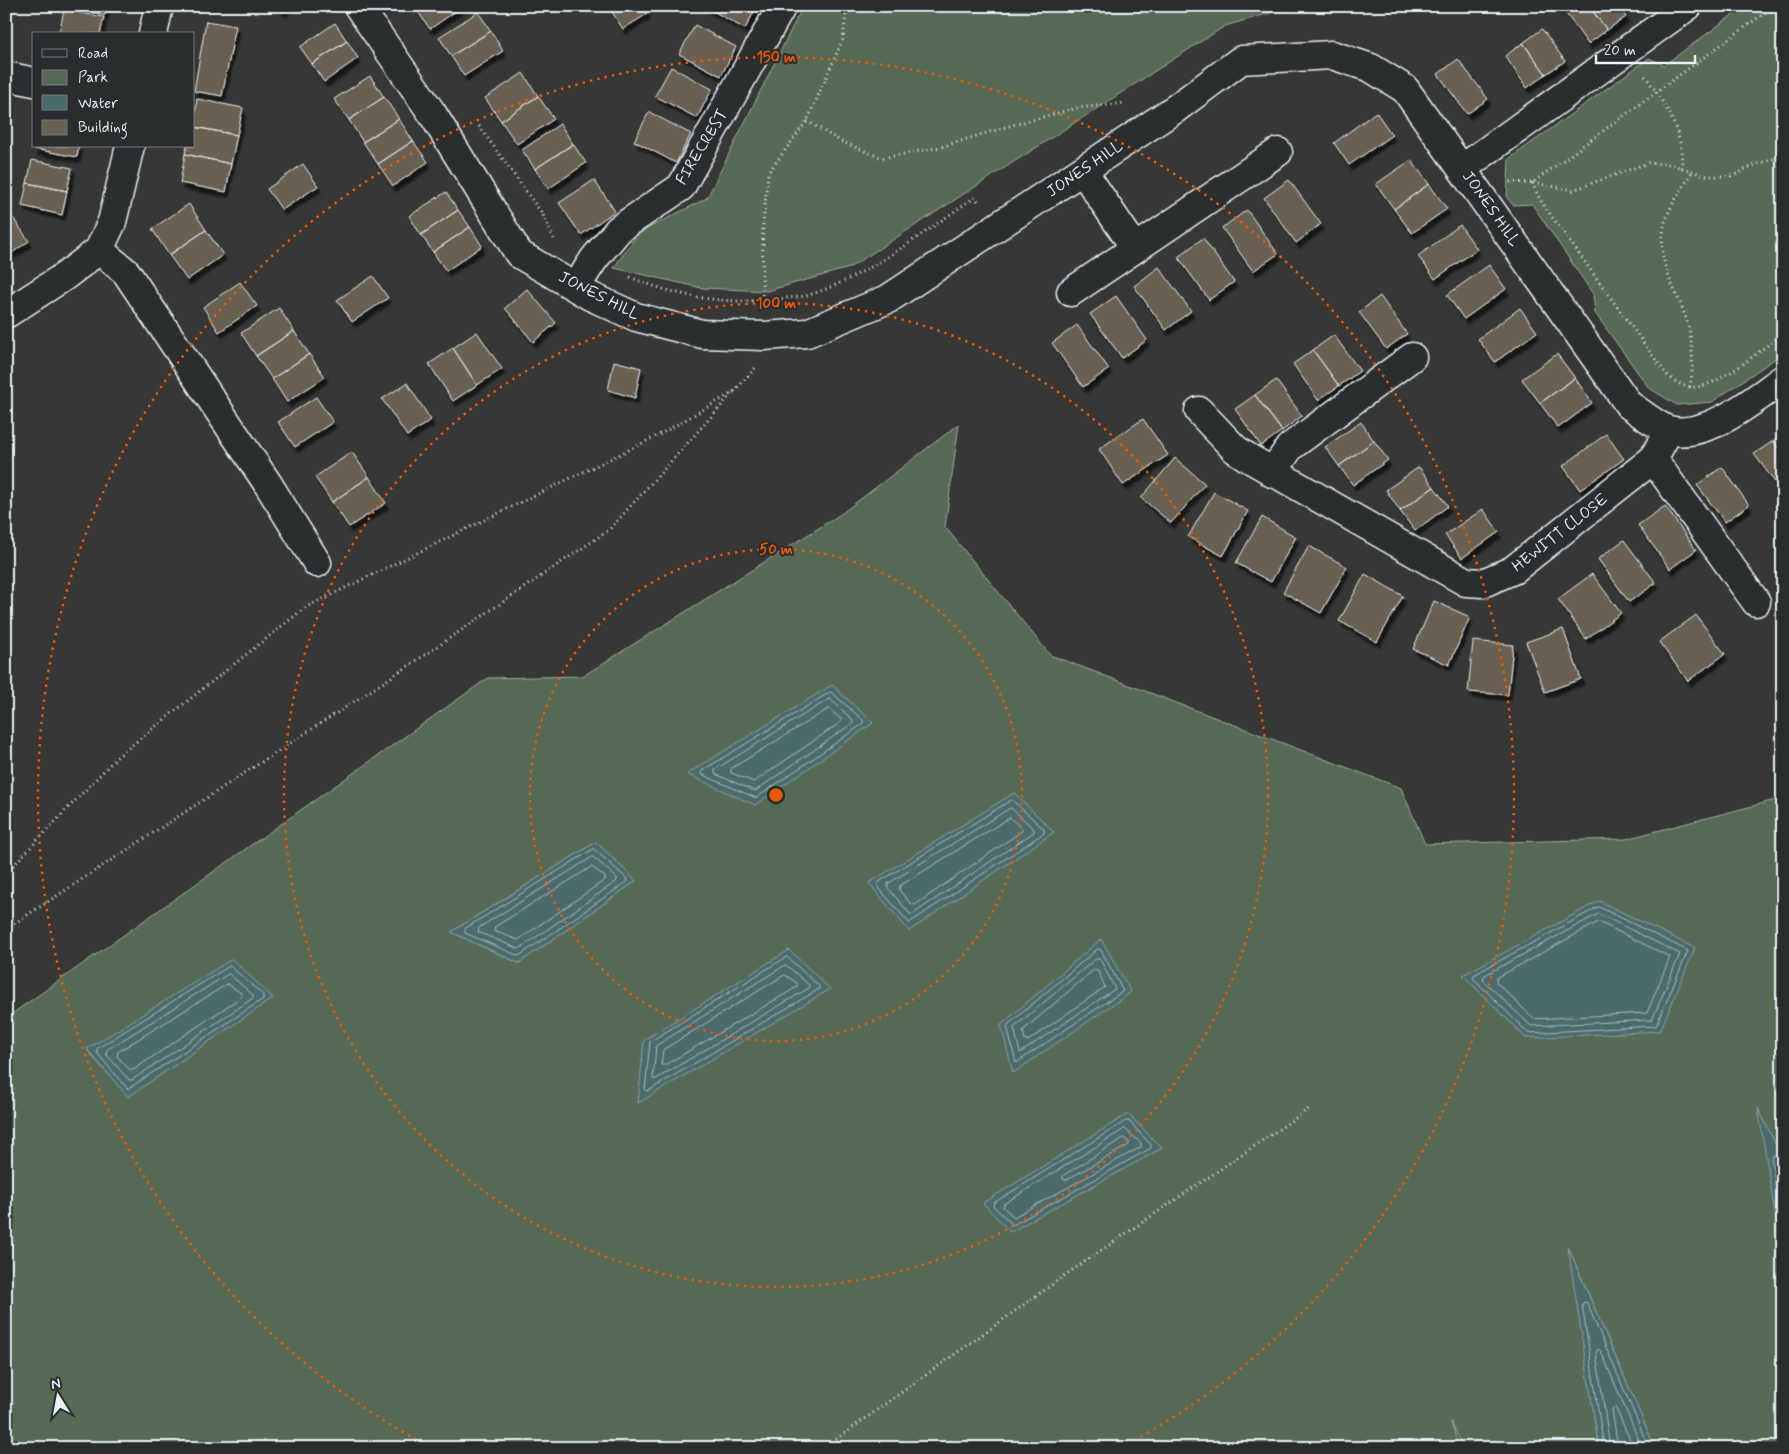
<svg xmlns="http://www.w3.org/2000/svg" width="1789" height="1454" viewBox="0 0 1789 1454" font-family="Mynerve,sans-serif">
	<style>
		.green { fill: #566a56; stroke: #9faea7; fill-rule: evenodd }
		.water { fill: #4b6a6c; stroke: #8aa0a4 }
		.lines { fill: none; stroke-linecap: round; stroke-linejoin: round }
		.shore { stroke: #a9bbc0; stroke-width: 1 }
		.building { fill: #6a6051; stroke: #e8f1f8; filter: url(#shadow) }
		.minor-casing { stroke: #e8f1f8; stroke-width: 31 }
		.path { stroke: #e8f1f8; stroke-width: 3; stroke-dasharray: 1 4; stroke-linecap: butt }
		.minor { stroke: #2a2d2e; stroke-width: 28 }
		.ring { fill: none; stroke: #e8590c; stroke-width: 2.5; stroke-dasharray: 2.5 5 }
		.labels { text-anchor: middle; dominant-baseline: central; stroke-width: 4; stroke-linejoin: round; paint-order: stroke }
		.street-label { font-size: 16px; fill: #e8f1f8; stroke: #2a2d2e }
		.centre { fill: #e8590c; stroke: #2a2d2e; stroke-width: 2.5 }
		.ring-label { font-size: 15px; text-anchor: middle; font-weight: bold; fill: #e8590c; stroke: #2a2d2e; stroke-width: 4; stroke-linejoin: round; paint-order: stroke }
	</style>
	<defs>
		<filter id="shadow"><feDropShadow dx="3" dy="5.5" stdDeviation="1" flood-color="#0009"/></filter>
	</defs>
	<rect width="100%" height="100%" fill="#373735"/>
	<filter id="ink" filterUnits="userSpaceOnUse"><feTurbulence type="fractalNoise" baseFrequency=".02" numOctaves="2"/><feDisplacementMap in="SourceGraphic" scale="10" xChannelSelector="R" yChannelSelector="G"/><feConvolveMatrix kernelMatrix="1 2 1 2 8 2 1 2 1" color-interpolation-filters="sRGB"/></filter>
	<g filter="url(#ink)">
		<path class="green" d="M803 6H1295L1225 26 849 268 767 291 702 288 614 268 637 234 707 198Z
			M1745 6H1783V353L1712 402 1677 405 1649 388 1595 313 1593 294 1532 204 1513 205 1507 198 1509 159 1649 58 1664 65Z
			M959 424 945 527 1050 655 1401 788 1425 844 1626 839 1783 798V1159L1759 1111 1783 1263V1448H1655L1569 1249 1599 1448H1463L1451 1422 1459 1448H6V1018L488 678 583 676 841 514ZM596 842 636 881 519 963 451 932ZM272 998 128 1096 87 1050ZM1129 1114 1011 1232 984 1203Z"/>
		<path class="water" d="M832 685 873 723 755 805 687 774Z
			M1014 793 1054 832 909 931 869 883Z
			M596 842 636 881 519 963 451 932Z
			M1599 901 1695 948 1660 1031 1526 1038 1463 975Z
			M1101 939 1131 992 1013 1073 1001 1025Z
			M789 950 830 989 638 1103 644 1040Z
			M232 959 273 998 128 1097 87 1049Z
			M1758 1108 1783 1159V1263Z
			M1128 1114 1162 1148 1010 1232 983 1203Z
			M1568 1247 1655 1448H1599Z"/>
		<g class="lines">
			<path class="shore" d="M831 692 863 720V724L756 798 701 774 702 771Z
				M830 699 853 720V723L755 791 715 774V770Z
				M829 709 841 719V722L754 782 731 773V769Z
				M1012 800 1044 829V833L909 923 878 887V883Z
				M1011 808 1034 829V832L913 914H910L888 888V884Z
				M1010 818 1022 828V831L915 905 911 904 899 890 900 886Z
				M594 849 626 878 627 882 519 956 465 933V929Z
				M593 857 617 878V881L519 949 478 932 479 928Z
				M592 867 605 877V880L518 940 494 931 495 927Z
				M1599 907 1688 951 1656 1026 1528 1033 1473 978 1474 975Z
				M1599 914 1680 954 1652 1020 1531 1026 1483 980 1484 976Z
				M1599 922 1670 957 1647 1013 1534 1019 1496 982 1497 978Z
				M1098 949 1101 950 1123 991 1016 1063 1007 1026Z
				M787 957 819 986V989L648 1091 645 1090 650 1042Z
				M1096 959H1100L1115 989 1020 1053 1014 1028Z
				M786 965 809 985V988L656 1079H653L656 1046Z
				M230 966 263 995V999L128 1089 97 1053V1049Z
				M1094 970 1098 971 1105 987 1028 1041 1025 1040 1023 1031Z
				M229 974 253 995V998L132 1080H129L106 1054 107 1050Z
				M785 975 797 983V987L665 1065H661L663 1050Z
				M228 984 241 993V997L133 1070H130L117 1056 118 1052Z
				M1126 1121H1129L1151 1145V1148L1013 1225 993 1206 994 1203Z
				M1125 1129 1141 1143V1147L1014 1217 1003 1207 1004 1204Z
				M1124 1138 1129 1142V1145L1066 1180 1063 1179V1176Z
				M1783 1160 1774 1155 1771 1157 1783 1231
				M1604 1448 1582 1304 1584 1302 1587 1303 1649 1448
				M1610 1448 1596 1352 1598 1349 1601 1351 1642 1448
				M1618 1448 1612 1409 1615 1407 1634 1448"/>
		</g>
		<path class="building" d="M74 6H107L105 15 74 9Z
			M278 6H288L283 12Z
			M414 6H463L430 29Z
			M608 6H642L647 14 623 29Z
			M704 6H757L745 29Z
			M1574 6H1589L1607 30 1588 44 1565 12Z
			M1589 6H1618L1626 17 1607 30Z
			M64 10 104 17 100 34 59 33Z
			M478 12 491 31 451 56 439 37Z
			M206 21 236 26 222 96 194 91Z
			M335 23 347 41 312 64 300 47Z
			M695 25 736 47 721 76 679 54Z
			M1542 29 1565 61 1546 74 1523 43Z
			M491 31 503 51 464 76 451 56Z
			M347 41 358 58 324 82 312 64Z
			M1523 43 1546 74 1527 88 1505 56Z
			M1458 59 1488 99 1467 114 1438 74Z
			M671 67 712 89 697 118 655 96Z
			M523 73 538 96 501 121 485 98Z
			M370 76 384 97 349 120 334 99Z
			M538 96 554 119 517 144 501 121Z
			M384 97 399 119 363 142 349 120Z
			M197 99 243 108 237 135 194 127Z
			M649 112 691 134 676 163 634 141Z
			M1376 112 1392 135 1349 165 1334 143Z
			M399 119 413 141 378 164 363 142Z
			M560 124 573 144 535 169 522 150Z
			M194 127 237 135 231 164 185 154 187 146H194Z
			M413 141 428 162 393 186 378 164Z
			M573 144 586 163 548 189 535 169Z
			M34 146H79L77 157 34 149Z
			M185 154 231 164 226 192 180 183Z
			M32 160 72 168 67 191 27 183Z
			M1411 160 1429 184 1394 209 1376 184Z
			M303 164 318 186 282 210 267 189Z
			M594 180 615 211 581 235 559 203Z
			M1289 180 1321 224 1296 243 1264 198Z
			M27 183 67 191 62 215 22 206Z
			M1429 184 1447 209 1412 233 1394 209Z
			M446 192 458 210 421 235 409 216Z
			M189 204 206 230 169 255 152 229Z
			M458 210 470 227 433 252 421 235Z
			M1247 210 1278 254 1253 271 1222 228Z
			M11 215 29 241 6 257V218Z
			M1460 225 1477 249 1435 279 1418 256Z
			M470 227 482 246 446 271 433 252Z
			M206 230 223 255 187 280 169 255Z
			M1203 238 1234 282 1209 300 1178 257Z
			M1489 265 1506 289 1464 319 1447 295Z
			M1159 267 1191 311 1166 330 1134 286Z
			M373 276 388 298 352 322 337 300Z
			M240 282 257 306 219 332 203 307Z
			M527 289 556 323 533 342 505 308Z
			M1116 296 1147 340 1122 358 1090 314Z
			M1380 296 1407 334 1386 349 1359 312Z
			M279 308 294 331 256 356 241 333Z
			M1520 308 1537 332 1495 362 1478 339Z
			M1077 325 1109 369 1083 387 1052 343Z
			M294 331 309 354 272 379 256 356Z
			M477 332 502 369 477 385 453 348Z
			M1334 335 1360 371 1339 386 1313 350Z
			M453 348 477 385 453 401 429 364Z
			M1313 350 1339 386 1318 400 1293 364Z
			M309 354 325 377 287 402 272 379Z
			M1557 354 1575 378 1540 403 1522 379Z
			M614 361 641 368 635 398 608 390Z
			M1575 378 1592 403 1558 428 1540 403Z
			M1276 380 1302 416 1282 431 1255 395Z
			M407 383 431 420 407 436 382 399Z
			M1255 395 1282 431 1261 446 1235 409Z
			M316 397 333 422 295 447 278 422Z
			M1143 419 1168 455 1123 485 1099 449Z
			M1361 422 1374 441 1339 466 1325 447Z
			M1783 433V454L1773 441Z
			M1606 434 1624 459 1580 490 1563 466Z
			M1374 441 1388 460 1353 485 1339 466Z
			M1773 441 1783 454V481L1777 485 1754 454Z
			M352 452 369 477 332 502 315 477Z
			M1175 458 1205 484 1171 523 1141 498Z
			M1419 467 1434 487 1400 511 1386 490Z
			M1722 467 1749 505 1725 522 1697 485Z
			M369 477 386 503 349 527 332 502Z
			M1434 487 1448 506 1415 531 1400 511Z
			M1214 492 1248 511 1223 556 1188 537Z
			M1665 506 1696 550 1670 569 1638 525Z
			M1483 509 1499 532 1462 558 1445 535Z
			M1262 517 1296 537 1271 582 1236 563Z
			M1624 540 1656 583 1629 602 1598 559Z
			M1309 546 1347 567 1321 613 1283 592Z
			M1365 574 1403 596 1377 642 1339 621Z
			M1592 574 1621 613 1586 639 1558 599Z
			M1434 601 1470 617 1449 665 1413 649Z
			M1696 615 1725 654 1688 681 1659 642Z
			M1563 629 1581 679 1545 692 1526 642Z
			M1473 641 1513 645 1508 695 1468 692Z"/>
		<g class="lines">
			<defs>
				<path id="minor" d="M358 6 432 113 519 254 590 296 636 317 702 334 764 336 807 333 888 299 1175 109 1241 60 1332 55 1371 68 1405 89 1629 405C1640 412 1658 427 1669 430 1706 440 1755 399 1783 379
					M153 34 159 6
					M6 76 34 82
					M1463 168 1688 6
					M1083 171 1135 248
					M99 250 126 272 268 484 317 563
					M576 287 594 259 619 229 681 187 782 6
					M1071 292 1278 152
					M6 314 65 276 99 250 112 222 130 146
					M1199 411 1235 449 1247 457 1466 582 1483 583 1513 570 1653 459 1669 430
					M1653 459 1756 602
					M1272 473 1290 447 1412 357"/>
			</defs>
			<use href="#minor" class="minor-casing"/>
			<path class="path" d="M1645 76C1664 101 1686 136 1681 169
				M807 121 840 141 882 158 941 147 1009 126 1077 108 1126 103
				M479 126 543 215 554 239
				M1510 182 1532 183 1774 6
				M1532 183 1542 203 1666 374C1673 380 1680 386 1690 387 1717 390 1761 349 1783 333
				M1533 183 1573 190 1648 163 1669 164 1708 176H1732L1757 164 1783 156
				M630 277C679 298 733 306 786 298 794 297 804 297 812 294 872 274 924 232 975 197L979 203
				M762 305 763 225 768 173 807 121 843 39 847 6
				M1690 387C1694 366 1693 339 1686 318 1674 284 1657 266 1664 227 1668 207 1682 190 1692 172
				M6 873 117 757 306 607 655 437 734 392
				M6 929 410 665 609 530 757 366
				M824 1448 1071 1271 1310 1108"/>
			<use href="#minor" class="minor"/>
		</g>
	</g>
	<g class="ring">
		<circle cx="776" cy="795" r="246"/>
		<circle cx="776" cy="795" r="492"/>
		<path d="M430 1447A738 738 0 1 1 1122 1447"/>
	</g>
	<g class="labels">
		<g class="street-label">
			<text transform="translate(702 147) rotate(-59)">FIRECREST</text>
			<text transform="translate(1085 169) rotate(-34)">JONES HILL</text>
			<text transform="translate(1491 209) rotate(55)">JONES HILL</text>
			<text transform="translate(599 296) rotate(27)">JONES HILL</text>
			<text transform="translate(1560 533) rotate(-38)">HEWITT CLOSE</text>
		</g>
	</g>
	<circle cx="776" cy="795" r="8" class="centre"/>
	<g class="ring-label">
		<text x="776" y="62">150 m</text>
		<text x="776" y="308">100 m</text>
		<text x="776" y="554">50 m</text>
	</g>
	<rect width="1789" height="1454" fill="none" stroke="#2a2d2e" stroke-width="25"/>
	<rect x="12" y="12" width="1764" height="1429" fill="none" stroke="#e8f1f8" stroke-width="2" filter="url(#ink)"/>
	<rect x="32" y="32" width="162" height="115" fill="#2a2d2e" stroke="#767b7f"/>
	<rect x="42" y="49" width="25" height="8" fill="#2a2d2e" stroke="#767b7f"/>
	<text x="78" y="58" font-size="15" fill="#e8f1f8">Road</text>
	<rect x="42" y="70" width="25" height="15" fill="#566a56" stroke="#767b7f"/>
	<text x="78" y="82" font-size="15" fill="#e8f1f8">Park</text>
	<rect x="42" y="95" width="25" height="15" fill="#4b6a6c" stroke="#767b7f"/>
	<text x="78" y="108" font-size="15" fill="#e8f1f8">Water</text>
	<rect x="42" y="120" width="25" height="15" fill="#6a6051" stroke="#767b7f"/>
	<text x="78" y="132" font-size="15" fill="#e8f1f8">Building</text>
	<g transform="translate(58 1396) rotate(349)" stroke="#2a2d2e" stroke-width="4" paint-order="stroke">
	<path d="M0-4L9 19L0 12L-9 19Z" fill="#e8f1f8"/>
	<text y="-8" font-size="14" font-weight="bold" text-anchor="middle" fill="#e8f1f8">N</text>
	</g>
	<path d="M1596 55v8h99v-8" fill="none" stroke="#e8f1f8" stroke-width="2.5"/>
	<text x="1604" y="55" font-size="15" fill="#e8f1f8" stroke="#2a2d2e" stroke-width="4" paint-order="stroke">20 m</text>
</svg>
